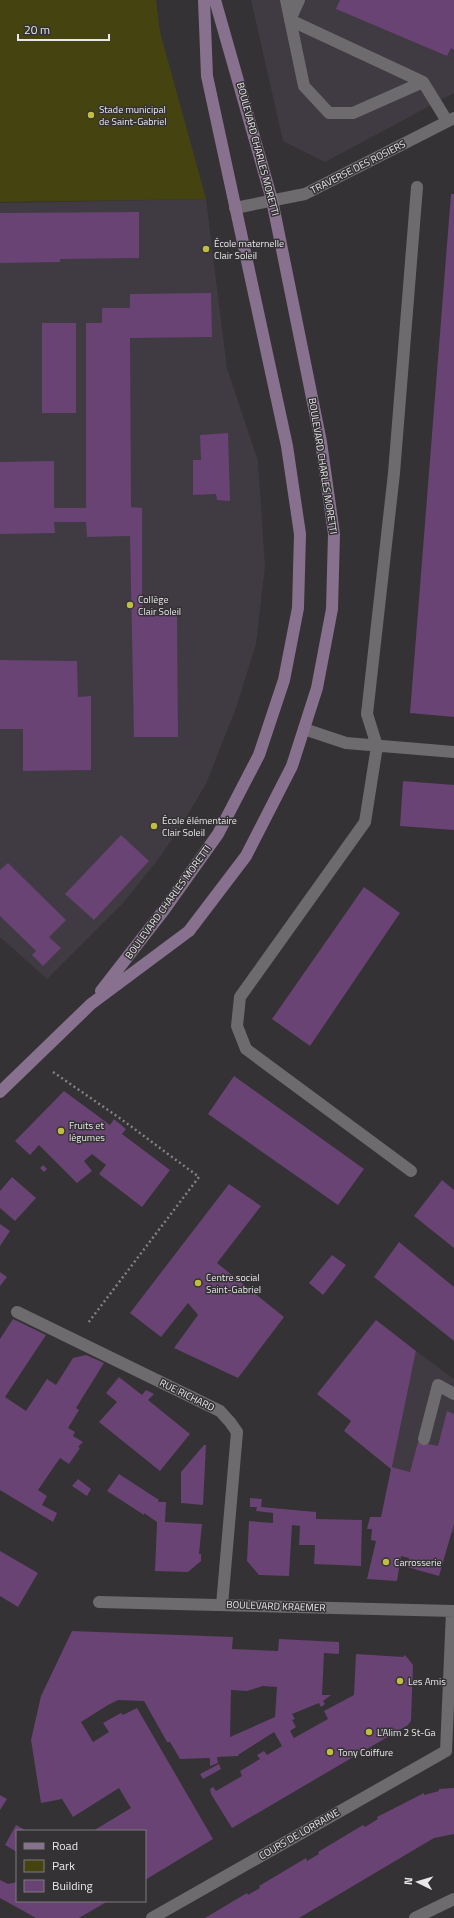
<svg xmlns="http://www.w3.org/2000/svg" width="454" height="1918" viewBox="0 0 454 1918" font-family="'Titillium Web',sans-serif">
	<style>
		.built { fill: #403a42 }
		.green { fill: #454411 }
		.building { fill: #684373; fill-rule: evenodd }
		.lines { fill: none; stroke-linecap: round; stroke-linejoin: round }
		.path { stroke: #838183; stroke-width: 2.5; stroke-dasharray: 2 3; stroke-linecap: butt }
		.lane { stroke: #6d6b6e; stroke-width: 12 }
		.street { stroke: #6d6b6e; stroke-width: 12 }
		.secondary { stroke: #88718f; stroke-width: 12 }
		.poi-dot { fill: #c0be40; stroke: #343234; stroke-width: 1.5 }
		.labels { text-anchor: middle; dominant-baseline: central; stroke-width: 3; stroke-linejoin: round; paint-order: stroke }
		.poi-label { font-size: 10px; fill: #e9e7e9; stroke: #343234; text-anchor: start }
		.street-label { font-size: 10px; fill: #e9e7e9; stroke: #343234 }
	</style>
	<rect width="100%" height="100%" fill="#343234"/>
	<path class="built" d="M251 0H454V93L325 162 283 141Z
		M206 199 227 368 258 461 265 566 256 644 236 708 206 784 178 831 157 861 123 903 47 979 0 937V203Z
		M416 1351 454 1379V1533L418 1523 429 1477 392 1467Z"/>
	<path class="green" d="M0 0H156L160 32 206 199 0 202Z"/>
	<path class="building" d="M340 0H454V50L451 48 447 56 336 9Z
		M451 194H454V717L410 713Z
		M139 212V258L60 259V262L0 263V213Z
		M211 293 212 337 130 338 131 507 142 508V616H177L178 737H134L130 536 87 537 86 522H54L55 533 0 534V462L54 461V508H86V323H102V308H130V294Z
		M42 323H76V413H42Z
		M228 433 230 501 217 500 216 494 193 495V460H201L200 435Z
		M0 660 77 661 78 697 91 696V770L23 771V729H0Z
		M403 781 454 785V830L400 826Z
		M121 835 149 861 94 920 65 894Z
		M8 863 66 920 49 937 61 948 43 966 32 955 36 951 0 916V870Z
		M364 887 400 913 310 1046 272 1019Z
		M234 1076 364 1169 338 1205 208 1114Z
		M64 1091 110 1125 114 1119 126 1129 122 1134 170 1170 142 1207 99 1174 106 1165 92 1154 84 1161 92 1171 77 1183 39 1145 30 1155 15 1141Z
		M43 1165 47 1169 44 1172 40 1168Z
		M12 1177 36 1198 15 1221 0 1208V1191Z
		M442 1180 454 1190V1248L414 1216Z
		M229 1184 261 1206 217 1263 284 1317 238 1378 174 1348 198 1315 188 1303 161 1337 130 1313Z
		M0 1224 10 1231 0 1246Z
		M399 1242 454 1287V1341L374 1277Z
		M332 1255 346 1265 323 1295 309 1283Z
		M0 1272 7 1277 0 1286Z
		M13 1319 46 1335 5 1397 26 1411 47 1379 56 1385 73 1358 86 1355 104 1363 76 1408 79 1410 68 1428 75 1432 73 1436 83 1442 78 1447 80 1448 69 1464 60 1458 38 1490 47 1496 42 1505 57 1513 53 1522 0 1490V1339Z
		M376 1320 416 1351 392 1467 410 1472 418 1442 438 1446 447 1411 454 1414V1524L439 1576 407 1567 409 1558 401 1556 397 1581 367 1579 376 1541 371 1540 372 1529H367L370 1517H381L391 1469 344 1431 351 1421 317 1394Z
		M119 1377 142 1395 146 1390 154 1394 148 1400 190 1434 160 1471 99 1422 117 1402 106 1393Z
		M204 1445H206L203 1505 181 1503V1472Z
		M119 1474 159 1500 158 1502H166L165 1522 202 1524 199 1554H201V1561L188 1572 155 1571 157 1522 144 1513V1515L107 1491Z
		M78 1479 91 1489 87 1496 72 1486Z
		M250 1498 262 1499 261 1507 316 1512V1519L362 1520 361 1566 314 1564 315 1545H299L300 1526 292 1525 289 1576 259 1575 247 1561 249 1521 273 1523V1513L256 1511 257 1507H250Z
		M0 1551 38 1573 18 1607 0 1596Z
		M72 1631 233 1637 232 1649 278 1651 279 1639 339 1642V1654L324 1653 322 1695H331L323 1701 325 1704 321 1707 319 1703 292 1714 295 1719 292 1720 296 1727 290 1731 294 1738 328 1719 324 1711 354 1695 356 1654 403 1657 405 1655 413 1665 411 1721 408 1725 232 1828 211 1794 210 1789 213 1787 216 1791 242 1776 240 1771 260 1759 257 1755 264 1751 267 1755 282 1746 274 1732 238 1755 239 1756 217 1757 218 1763 210 1766V1758L180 1759 170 1742H167L144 1701 118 1700 108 1705 81 1722 93 1742 109 1732 103 1723 121 1713 123 1715 137 1708 213 1839 145 1880V1831H93L131 1808 119 1788 73 1817 62 1799 41 1803 31 1740 41 1696ZM263 1686 277 1687 275 1717 230 1737 231 1690 247 1691Z
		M219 1764 221 1769 203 1779 200 1774Z
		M454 1788V1834L434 1838 299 1918H205L247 1893 248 1895 260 1888 259 1886 306 1858 307 1861 319 1854 318 1852 363 1825 365 1827 378 1819 377 1817 424 1793V1795L439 1791V1789Z
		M0 1795 7 1799 0 1810Z
		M16 1825 27 1831H17V1852L5 1845Z
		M0 1880 8 1884 17 1882V1901H108L79 1918H36L0 1898Z"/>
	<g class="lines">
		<path class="path" d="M53 1072 121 1119 199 1177 88 1323"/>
		<path class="lane" d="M286 0 304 86 329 113H353L423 82
			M299 0 290 20 423 82 447 121
			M304 729 346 743 454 752
			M411 1171 246 1049 237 1026 240 997 365 822 377 746 367 714 394 473 417 187
			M424 1439 438 1385 454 1394
			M415 1918 454 1899"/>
		<path class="street" d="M235 208 305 194 454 118
			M17 1312 220 1411 230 1422 237 1432 222 1605
			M99 1602 454 1611
			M446 1751 452 1611
			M152 1918 446 1751"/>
		<path class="secondary" d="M101 991 164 910 218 834 259 755 284 680 298 608 300 534 287 446 207 76 204 0
			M0 1092 91 1004 189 931 246 856 292 766 317 688 332 609 334 534 321 442 272 200 215 0"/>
	</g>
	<g class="poi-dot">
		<circle cx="91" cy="115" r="4"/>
		<circle cx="206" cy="249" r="4"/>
		<circle cx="130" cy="605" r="4"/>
		<circle cx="154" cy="826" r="4"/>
		<circle cx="61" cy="1131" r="4"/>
		<circle cx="198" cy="1283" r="4"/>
		<circle cx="386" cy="1562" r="4"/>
		<circle cx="400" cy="1681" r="4"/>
		<circle cx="369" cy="1732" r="4"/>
		<circle cx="330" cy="1752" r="4"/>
	</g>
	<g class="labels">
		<g class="poi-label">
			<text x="99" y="109">Stade municipal<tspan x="99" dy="12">de Saint-Gabriel</tspan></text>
			<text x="214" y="243">École maternelle<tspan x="214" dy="12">Clair Soleil</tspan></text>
			<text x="138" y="599">Collège<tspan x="138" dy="12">Clair Soleil</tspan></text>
			<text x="162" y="820">École élémentaire<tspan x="162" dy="12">Clair Soleil</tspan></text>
			<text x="69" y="1125">Fruits et<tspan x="69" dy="12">légumes</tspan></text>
			<text x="206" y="1277">Centre social<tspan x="206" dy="12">Saint-Gabriel</tspan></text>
			<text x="394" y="1562">Carrosserie</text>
			<text x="408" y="1681">Les Amis</text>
			<text x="377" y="1732">L'Alim 2 St-Ga</text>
			<text x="338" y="1752">Tony Coiffure</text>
		</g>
		<g class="street-label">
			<text transform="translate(258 149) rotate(75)">BOULEVARD CHARLES MORETTI</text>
			<text transform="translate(358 167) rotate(-27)">TRAVERSE DES ROSIERS</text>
			<text transform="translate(323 466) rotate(81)">BOULEVARD CHARLES MORETTI</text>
			<text transform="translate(168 902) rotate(-54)">BOULEVARD CHARLES MORETTI</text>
			<text transform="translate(187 1395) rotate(26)">RUE RICHARD</text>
			<text transform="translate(276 1606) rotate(2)">BOULEVARD KRAEMER</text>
			<text transform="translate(299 1834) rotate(-30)">COURS DE LORRAINE</text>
		</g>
	</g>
	<rect x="16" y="1830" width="130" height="72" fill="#343234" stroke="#7c7a7c"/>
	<rect x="24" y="1843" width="20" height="6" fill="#88718f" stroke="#7c7a7c"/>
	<text x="52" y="1850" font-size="12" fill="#e9e7e9">Road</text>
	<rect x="24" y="1860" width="20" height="12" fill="#454411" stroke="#7c7a7c"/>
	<text x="52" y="1870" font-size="12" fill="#e9e7e9">Park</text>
	<rect x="24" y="1880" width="20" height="12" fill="#684373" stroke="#7c7a7c"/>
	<text x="52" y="1890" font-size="12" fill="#e9e7e9">Building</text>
	<g transform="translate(418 1882) rotate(275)" stroke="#343234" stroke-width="3" paint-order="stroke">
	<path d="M0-3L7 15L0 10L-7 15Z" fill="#e9e7e9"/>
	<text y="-6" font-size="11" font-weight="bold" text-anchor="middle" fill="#e9e7e9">N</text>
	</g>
	<path d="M18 34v6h91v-6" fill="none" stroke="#e9e7e9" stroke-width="2"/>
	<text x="24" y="34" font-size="12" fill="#e9e7e9" stroke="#343234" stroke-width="3" paint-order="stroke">20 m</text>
</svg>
